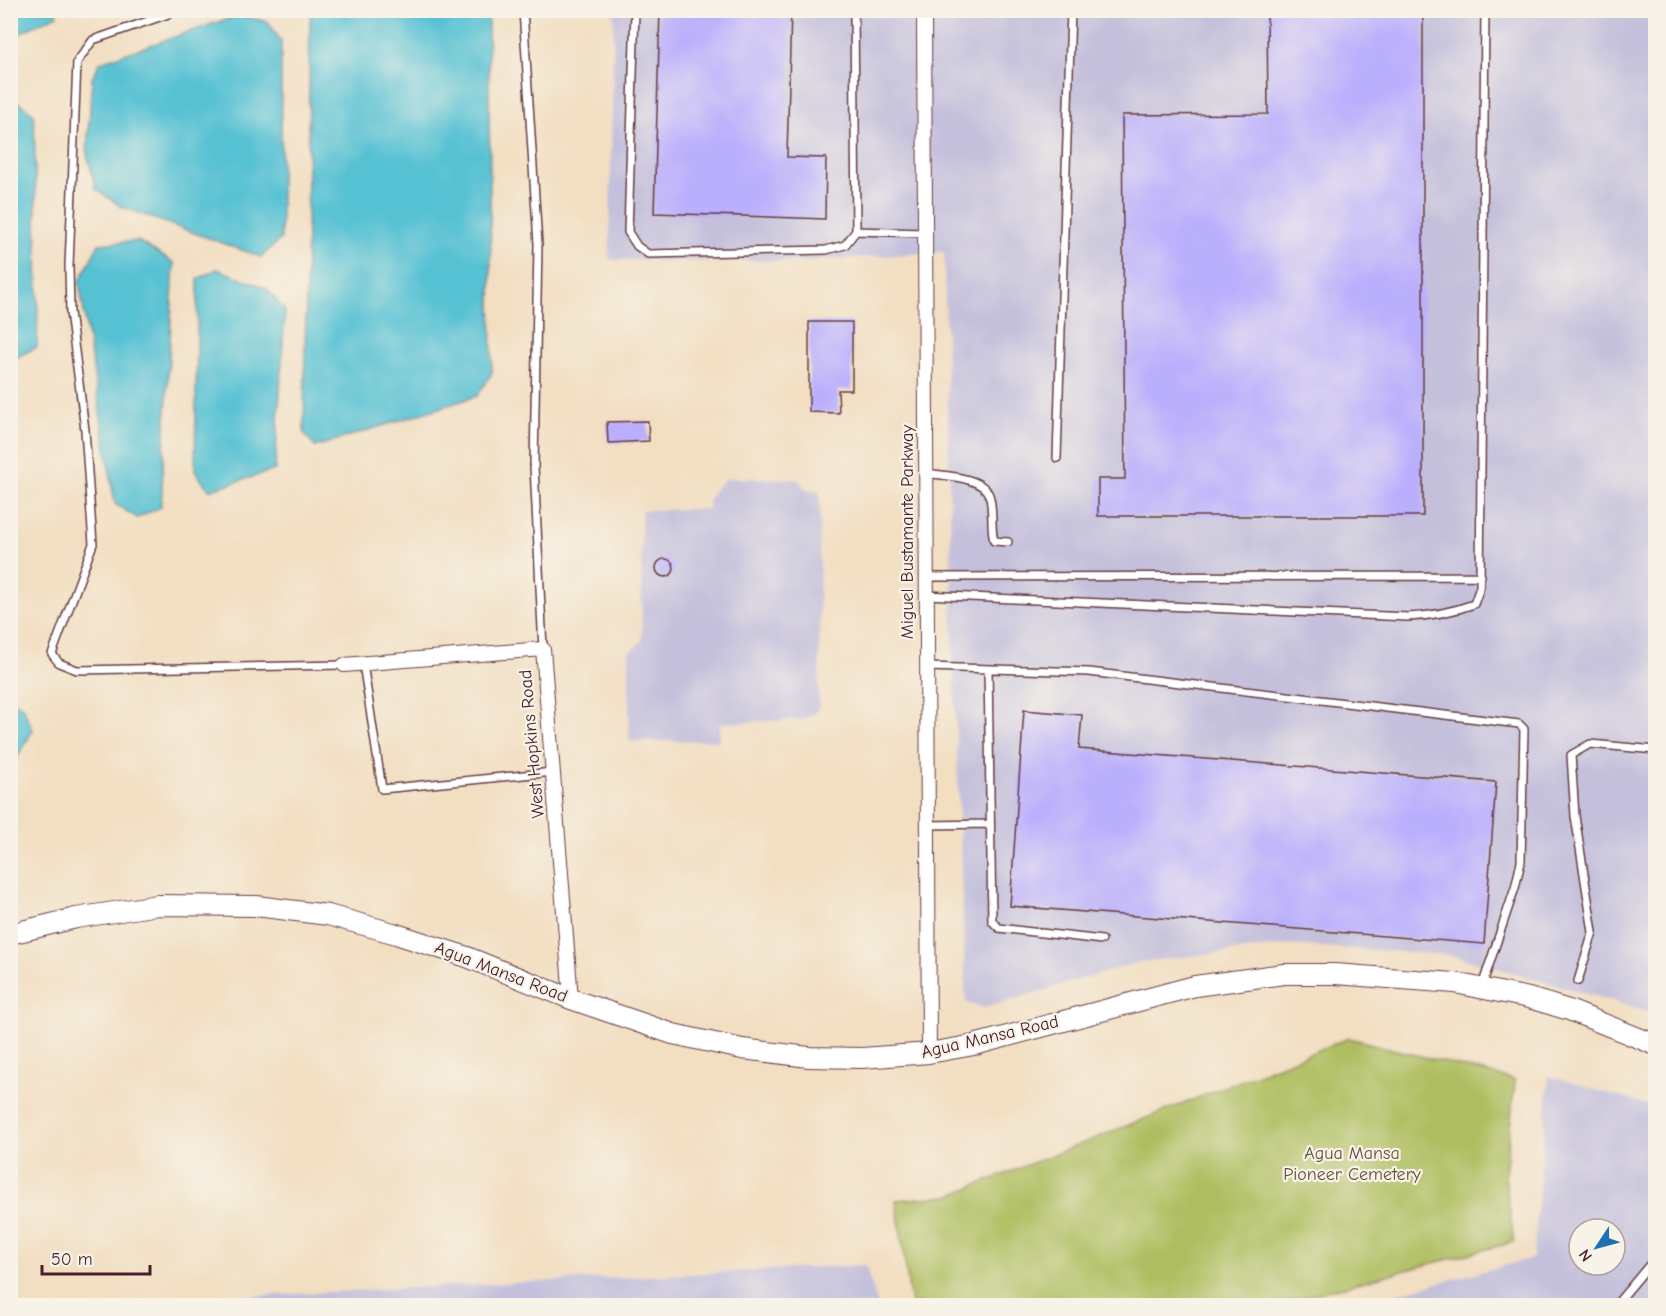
<svg xmlns="http://www.w3.org/2000/svg" width="1666" height="1316" viewBox="0 0 1666 1316" font-family="'Comic Neue',sans-serif">
	<style>
		.industrial { fill: #c4c0db; fill-rule: evenodd }
		.green { fill: #aebd5f; stroke: #7c6e45; stroke-width: 1.5 }
		.water { fill: #57c1d3; stroke: #50707f; stroke-width: 1.5 }
		.building { fill: #baaffc }
		.lines { fill: none; stroke-linecap: round; stroke-linejoin: round }
		.lane-casing { stroke: #633c42; stroke-width: 10 }
		.street-casing { stroke: #633c42; stroke-width: 16 }
		.secondary-casing { stroke: #633c42; stroke-width: 22 }
		.lane { stroke: #fff; stroke-width: 7 }
		.street { stroke: #fff; stroke-width: 14 }
		.secondary { stroke: #fff; stroke-width: 20 }
		.labels { text-anchor: middle; dominant-baseline: central; stroke-width: 4.5; stroke-linejoin: round; paint-order: stroke }
		.street-label { font-size: 18px; fill: #4a1f2b; stroke: #f7f3e8 }
		.park-label { font-size: 18px; fill: #684e3b; stroke: #f7f3e8 }
	</style>
	<rect width="100%" height="100%" fill="#f7f3e8"/>
	<filter id="ink" filterUnits="userSpaceOnUse"><feTurbulence type="fractalNoise" baseFrequency=".0167" numOctaves="2"/><feDisplacementMap in="SourceGraphic" scale="12" xChannelSelector="R" yChannelSelector="G"/><feConvolveMatrix kernelMatrix="1 2 1 2 8 2 1 2 1" color-interpolation-filters="sRGB"/></filter>
	<filter id="wash" filterUnits="userSpaceOnUse"><feTurbulence type="fractalNoise" baseFrequency=".008" numOctaves="4" result="noise"/><feDisplacementMap in="SourceGraphic" scale="24" xChannelSelector="R" yChannelSelector="G"/><feGaussianBlur stdDeviation="1.35" result="paint"/><feColorMatrix in="noise" values="0 0 0 0 0 0 0 0 0 0 0 0 0 0 0 0 0 1.4 0 .05"/><feComposite in="paint" operator="in"/></filter>
	<g filter="url(#wash)">
		<rect width="100%" height="100%" fill="#f2dec1"/>
		<path class="industrial" d="M614 11H1655V1013L1450 955 1288 945 1140 962 985 1008 966 1003 953 650 944 252 804 261 609 260Z
			M726 478 795 479 799 481 807 491H820L819 706 815 713 803 720 720 723 719 741H629V652L642 641 641 510 708 509V502L713 491Z
			M1549 1076 1655 1107V1305L1350 1306 1533 1258ZM1579 1229H1615V1265H1579Z
			M865 1265 878 1305H133V1302Z"/>
		<path class="green" d="M1349 1038 1515 1080 1505 1176 1514 1242 1273 1305H911L896 1200 949 1196Z"/>
		<path class="water" d="M313 10 488 11 492 373 477 396 315 447 304 433 310 19Z
			M10 11H57V15L11 37Z
			M239 15 268 22 281 41V239L261 257 122 207 96 189 87 154 92 78 100 62Z
			M10 96 34 114 38 300 37 347 11 360Z
			M138 241 174 263 161 507 137 518 115 504 79 282 99 244Z
			M217 269 266 288 285 311 275 470 209 490 195 471 198 279Z
			M11 701 22 706 33 730 11 768Z"/>
		<g id="blocks">
			<path class="building" d="M660 10H791L787 157 826 158 825 219 654 213Z
				M1267 10H1423V516H1098V479H1125L1122 115 1268 114Z
				M809 322H852V390H838L839 413 809 412Z
				M648 421 649 441 608 443 607 422Z
				M656 568a9 9 0 1 1 18 0a9 9 0 1 1-18 0Z
				M1024 710 1082 715 1079 749 1496 782 1484 944 1010 906Z"/>
		</g>
	</g>
	<g filter="url(#ink)">
		<use href="#blocks" fill-opacity="0" stroke="#633c42" stroke-width="1.5"/>
		<g class="lines">
			<defs>
				<path id="lane" d="M180 10 93 40 77 62 69 266 70 312 85 430 93 544 52 654 59 663 77 670 344 665
					M523 10 538 244 534 466 543 649
					M635 10 628 232 637 246 648 254 826 250 845 245 856 231
					M854 10 856 231 924 233
					M1057 458 1071 10
					M925 473C942 476 982 476 989 495 994 509 990 526 994 541L1008 542
					M926 577 1481 576
					M925 595 1408 617C1431 616 1452 612 1474 604L1480 587 1485 10
					M363 663 382 789 553 772
					M926 667 1089 672 1519 724 1524 729 1521 862 1515 888 1482 986
					M988 669 992 921 999 928 1102 940
					M927 825 990 824
					M1578 981 1593 932 1575 816 1571 755 1590 744 1656 750
					M1615 1306 1656 1257"/>
				<path id="street" d="M924 10 929 1053
					M344 665 543 649 571 999"/>
				<path id="secondary" d="M10 934 76 918 158 905 256 906 328 915 393 933 467 957 571 999 673 1034 742 1049 809 1057 862 1058 929 1053 974 1045 1045 1026 1195 986 1284 974H1335L1455 983 1529 998 1569 1010 1656 1045"/>
			</defs>
			<use href="#lane" class="lane-casing"/>
			<use href="#street" class="street-casing"/>
			<use href="#secondary" class="secondary-casing"/>
			<use href="#lane" class="lane"/>
			<use href="#street" class="street"/>
			<use href="#secondary" class="secondary"/>
		</g>
	</g>
	<g class="labels">
		<g class="street-label">
			<text transform="translate(907 532) rotate(-90)">Miguel Bustamante Parkway</text>
			<text transform="translate(532 744) rotate(-95)">West Hopkins Road</text>
			<text transform="translate(501 972) rotate(21)">Agua Mansa Road</text>
			<text transform="translate(990 1037) rotate(-13)">Agua Mansa Road</text>
		</g>
		<g class="park-label">
			<text x="1352" y="1153">Agua Mansa<tspan x="1352" dy="21">Pioneer Cemetery</tspan></text>
		</g>
	</g>
	<rect width="1666" height="1316" fill="none" stroke="#f7f3e8" stroke-width="36"/>
	<g transform="translate(1597 1247) rotate(234)"><circle r="28" fill="#f7f3e8" stroke="#b29e9c" stroke-width="1.5"/>
	<path d="M0-4.5L10 22L0 15L-10 22Z" fill="#1f6fb2"/>
	<text y="-9" font-size="16" font-weight="bold" text-anchor="middle" fill="#4a1f2b">N</text>
	</g>
	<path d="M42 1265v9h108v-9" fill="none" stroke="#4a1f2b" stroke-width="3"/>
	<text x="51" y="1265" font-size="18" fill="#4a1f2b" stroke="#f7f3e8" stroke-width="4.5" paint-order="stroke">50 m</text>
</svg>
